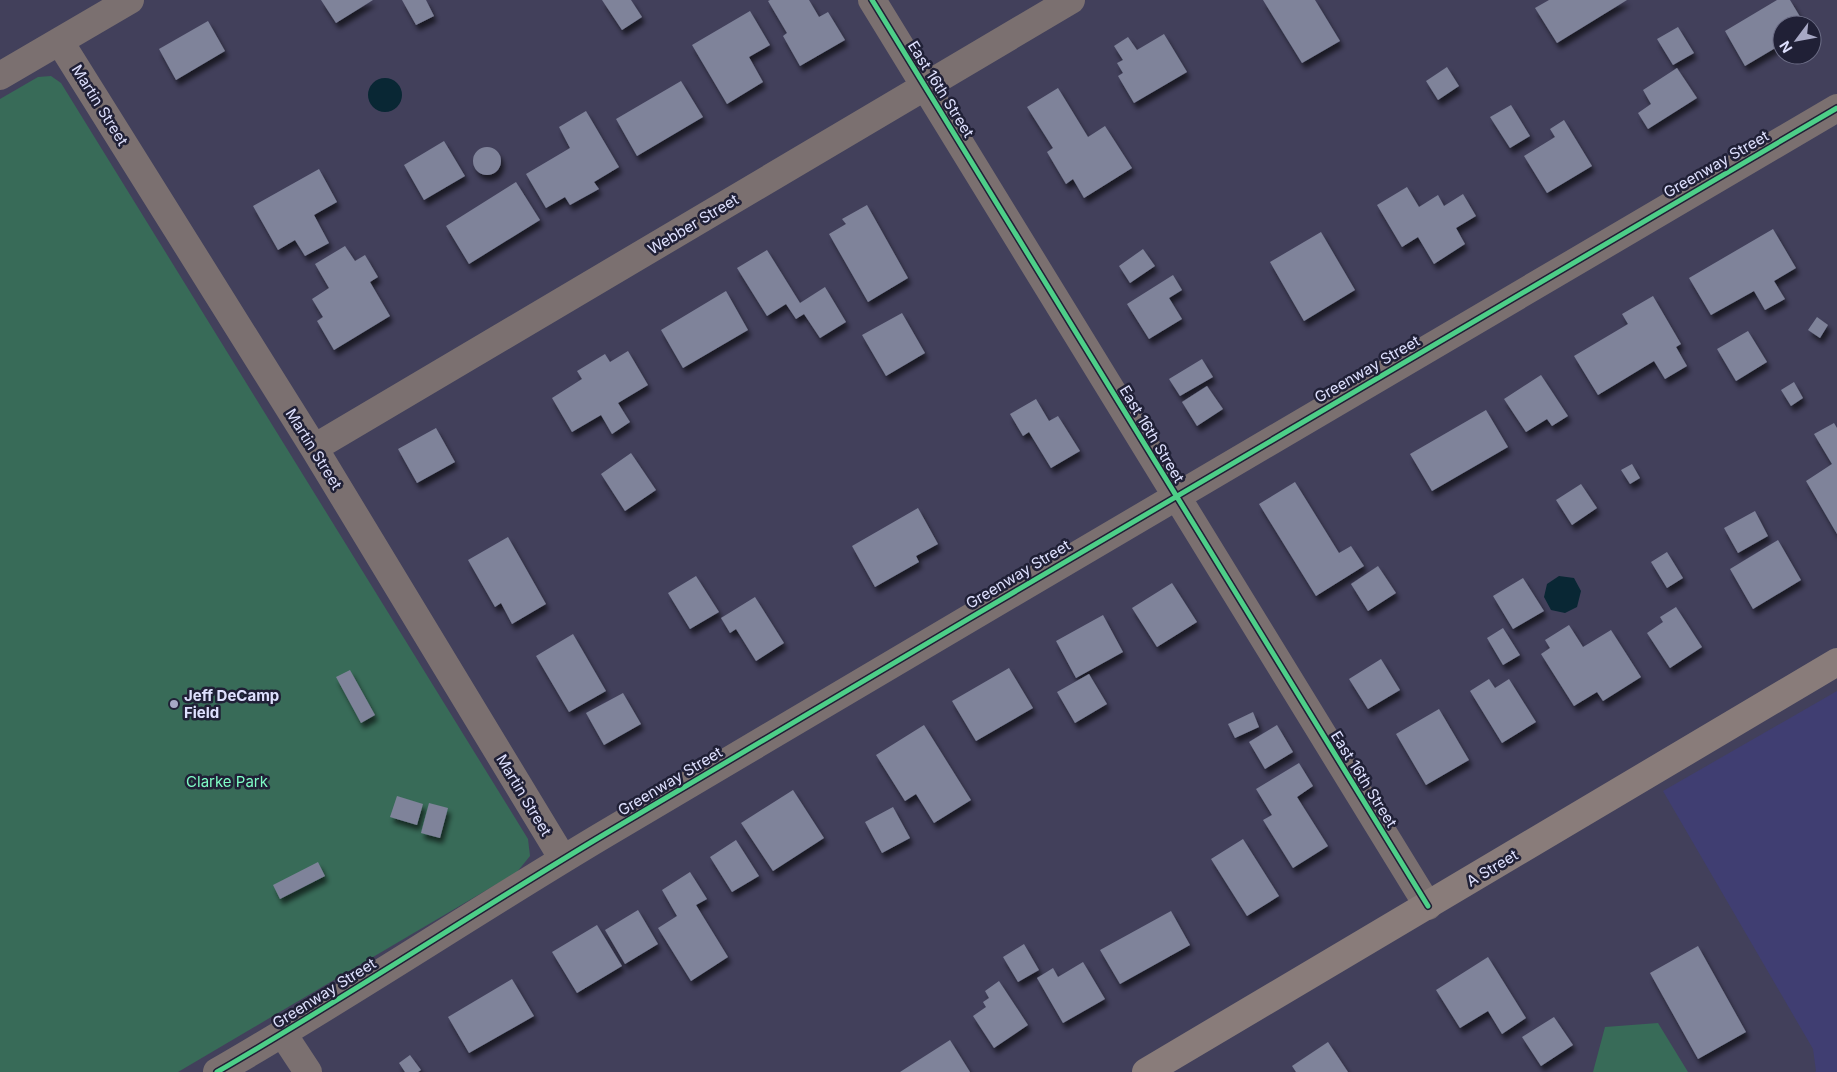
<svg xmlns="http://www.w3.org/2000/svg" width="1837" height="1072" viewBox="0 0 1837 1072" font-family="Inter,sans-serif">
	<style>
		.built { fill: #403e72 }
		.green { fill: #386b58 }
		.water { fill: #092734 }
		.building { fill: #7f839a; filter: url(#shadow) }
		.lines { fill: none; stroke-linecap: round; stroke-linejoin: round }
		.street { stroke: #7b7070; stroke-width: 28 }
		.secondary { stroke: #897c7a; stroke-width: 28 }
		.cycleway-casing { stroke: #202036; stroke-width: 8 }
		.cycleway { stroke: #4dcf88; stroke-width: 5 }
		.poi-dot { fill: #a7a8c5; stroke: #202036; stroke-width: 2 }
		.labels { text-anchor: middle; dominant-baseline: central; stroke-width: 5; stroke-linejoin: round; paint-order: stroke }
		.street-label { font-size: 15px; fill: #dee0fe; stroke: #202036 }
		.poi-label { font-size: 15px; font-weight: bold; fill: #dee0fe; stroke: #202036; text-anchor: start }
		.park-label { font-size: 15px; fill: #7ffdc6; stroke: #202036 }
	</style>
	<defs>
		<filter id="shadow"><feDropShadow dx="3" dy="5.5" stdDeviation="2.5" flood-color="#0009"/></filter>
	</defs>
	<rect width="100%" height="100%" fill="#42405b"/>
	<path class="built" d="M1837 691V1072H1815L1816 1071 1813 1049 1663 791Z"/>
	<path class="green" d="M51 76 61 83 528 839 530 856 517 872 178 1072H0V99L38 77Z
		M1658 1023 1688 1072H1593L1605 1027Z"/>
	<path class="water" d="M368 95a17 17 0 1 1 34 0a17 17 0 1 1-34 0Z
		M1559 576 1574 578 1581 591 1577 607 1565 613 1551 610 1544 597 1547 584Z"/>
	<path class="building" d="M321 0H373L336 23Z
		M402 0H426L434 16 416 25Z
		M602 0H631L642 17 622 30Z
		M770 0H809L819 17 828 12 845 40 800 66 783 36 787 33 768 1Z
		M1263 0H1315L1340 41 1302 63Z
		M1549 0H1627L1557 43 1535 8Z
		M1777 0H1790L1805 25H1782V44L1745 66 1725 31Z
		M750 11 770 45 749 57 763 82 727 104 692 45Z
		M208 21 225 51 176 80 159 49Z
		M1678 27 1694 53 1673 65 1657 39Z
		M1164 34 1187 72 1134 103 1118 76 1123 73 1117 63 1123 60 1114 46 1128 37 1137 50Z
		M1447 67 1459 86 1438 100 1426 81Z
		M1677 68 1697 98 1648 129 1638 113 1651 104 1643 90Z
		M681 81 703 117 637 156 616 119Z
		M1058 88 1088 137 1105 126 1132 168 1084 198 1073 179 1066 184 1047 152 1053 148 1027 107Z
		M1511 105 1530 136 1510 148 1490 117Z
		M586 111 619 167 594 182 599 189 570 205 565 197 546 208 526 174 570 148 559 127Z
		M1564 120 1592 166 1547 193 1524 156 1555 137 1550 129Z
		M444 141 465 176 424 200 404 165Z
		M473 161a14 14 0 1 1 28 0a14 14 0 1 1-28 0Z
		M319 169 337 202 314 215 329 243 305 256 295 240 278 250 253 206Z
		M516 182 540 220 469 264 446 226Z
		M1407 187 1419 207 1438 195 1444 206 1463 194 1476 216 1456 228 1465 244 1434 264 1418 237 1402 247 1377 205Z
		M867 205 908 278 868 302 829 234 846 224 842 219Z
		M1773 229 1796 268 1774 281 1785 299 1765 310 1754 291 1711 315 1689 278Z
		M1321 232 1355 290 1304 321 1270 262Z
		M345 246 355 261 365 255 378 277 370 282 390 316 334 350 317 321 323 317 312 299 329 288 315 264Z
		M1143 249 1155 266 1130 283 1119 266Z
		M767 250 800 303 825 287 846 322 820 338 804 314 796 319 786 304 767 316 737 268Z
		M1173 275 1182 290 1169 298 1182 319 1149 339 1127 304Z
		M726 291 748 330 683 368 661 330Z
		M1653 296 1681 344 1676 347 1687 366 1665 379 1654 361 1598 395 1574 356 1628 324 1622 314Z
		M902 313 925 353 886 376 862 335Z
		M1817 317 1828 325 1820 338 1808 330Z
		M1748 331 1767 362 1736 381 1717 349Z
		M628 351 648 385 618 403 630 422 612 434 601 415 572 432 552 398 582 379 577 371 605 354 610 362Z
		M1202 359 1213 377 1180 396 1169 379Z
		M1541 375 1568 416 1552 426 1547 419 1526 432 1504 399Z
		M1794 382 1803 398 1791 406 1781 390Z
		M1207 386 1223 409 1197 426 1182 402Z
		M1036 399 1049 421 1058 416 1080 451 1051 468 1029 432 1023 436 1010 414Z
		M1486 410 1508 447 1432 491 1410 454Z
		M1834 423 1837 428V534L1806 481 1832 464 1814 434Z
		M436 428 455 462 417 483 398 449Z
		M631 453 656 490 625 511 601 474Z
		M1632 464 1640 478 1630 484 1621 470Z
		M1295 482 1339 553 1351 546 1364 566 1316 596 1259 504Z
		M1581 484 1597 508 1572 525 1556 500Z
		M918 508 938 544 916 556 919 562 875 587 852 546Z
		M1755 511 1768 536 1738 553 1724 528Z
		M508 537 546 604 512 624 501 603 495 607 468 560Z
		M1778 540 1801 580 1753 609 1730 569Z
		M1667 552 1683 578 1667 588 1651 562Z
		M1378 566 1396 593 1368 611 1351 584Z
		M696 576 719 612 690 629 668 593Z
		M1523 578 1544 611 1513 629 1493 596Z
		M1172 583 1197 622 1157 647 1132 608Z
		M755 597 784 643 756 661 736 629 730 633 721 618Z
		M1676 607 1702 647 1670 668 1647 633 1663 622 1660 617Z
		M1103 615 1123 652 1076 678 1056 641Z
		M1569 625 1583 647 1611 630 1641 677 1603 701 1597 692 1574 706 1541 654 1550 648 1545 640Z
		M1503 628 1520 655 1503 665 1487 638Z
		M573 634 606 691 569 712 536 656Z
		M1381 659 1400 690 1368 709 1349 679Z
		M1009 668 1033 708 976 741 952 701Z
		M350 670 375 715 361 723 336 677Z
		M1089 674 1107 704 1075 723 1057 692Z
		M1489 679 1495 688 1509 679 1536 722 1502 743 1470 691Z
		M623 693 641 724 604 745 586 713Z
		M1439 709 1469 760 1426 785 1396 734Z
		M1253 712 1259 727 1235 738 1228 724Z
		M924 725 971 800 934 823 916 794 905 801 876 755Z
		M1277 725 1293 752 1265 769 1249 742Z
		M1299 763 1313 786 1297 797 1328 846 1293 868 1263 820 1272 815 1256 789Z
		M793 790 824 838 773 871 741 823Z
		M397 796 423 804 417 825 390 817Z
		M429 803 448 808 440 838 421 833Z
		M893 807 910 838 882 853 865 822Z
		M1243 839 1279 896 1247 916 1211 859Z
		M736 840 759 876 732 892 710 857Z
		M318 862 325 876 280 899 273 885Z
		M690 872 707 899 696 905 728 957 691 981 658 928 677 916 662 890Z
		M638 910 658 944 625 964 605 930Z
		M1171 911 1190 945 1120 984 1100 950Z
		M597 925 622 966 577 993 552 952Z
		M1024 944 1039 970 1018 982 1003 957Z
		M1698 946 1746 1032 1698 1059 1650 973Z
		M1488 957 1526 1018 1502 1034 1488 1011 1460 1028 1436 990Z
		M1083 962 1105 999 1063 1023 1037 978 1053 968 1058 977Z
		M512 979 534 1016 469 1053 448 1017Z
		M999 981 1028 1025 994 1048 973 1016 986 1007 983 1002 989 998 985 991Z
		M1554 1017 1573 1045 1541 1066 1522 1037Z
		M950 1040 970 1072H900Z
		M1328 1042 1348 1072H1296L1292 1066Z
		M410 1055 421 1070 418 1072H405L399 1063Z"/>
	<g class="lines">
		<path class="street" d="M872 0 1428 906
			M60 42 314 448 563 859
			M0 76 130 0
			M314 448 1071 0
			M283 1034 308 1072
			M217 1072C349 996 474 912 605 834 1015 591 1425 349 1837 108"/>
		<path class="secondary" d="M1146 1072 1837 662"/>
		<defs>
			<path id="cycleway" d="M872 0 1428 906
				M217 1072C349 996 474 912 605 834 1015 591 1425 349 1837 108"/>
		</defs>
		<use href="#cycleway" class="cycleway-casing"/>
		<use href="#cycleway" class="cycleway"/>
	</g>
	<circle class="poi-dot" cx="174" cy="704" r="5"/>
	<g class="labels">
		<g class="street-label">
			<text transform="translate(941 89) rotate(58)">East 16th Street</text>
			<text transform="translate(100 105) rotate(58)">Martin Street</text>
			<text transform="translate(1716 164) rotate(-30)">Greenway Street</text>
			<text transform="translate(693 224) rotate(-31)">Webber Street</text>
			<text transform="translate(1367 369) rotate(-30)">Greenway Street</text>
			<text transform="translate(1152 434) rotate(59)">East 16th Street</text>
			<text transform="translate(314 449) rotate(58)">Martin Street</text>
			<text transform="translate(1018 574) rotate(-31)">Greenway Street</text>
			<text transform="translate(1364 779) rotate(58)">East 16th Street</text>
			<text transform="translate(670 781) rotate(-31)">Greenway Street</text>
			<text transform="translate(524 795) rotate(59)">Martin Street</text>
			<text transform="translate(1492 868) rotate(-31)">A Street</text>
			<text transform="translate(324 993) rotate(-32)">Greenway Street</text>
		</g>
		<g class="poi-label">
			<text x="184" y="695">Jeff DeCamp<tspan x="184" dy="17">Field</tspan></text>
		</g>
		<g class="park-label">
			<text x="227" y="781">Clarke Park</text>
		</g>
	</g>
	<g transform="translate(1797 40) rotate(238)"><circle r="24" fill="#202036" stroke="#6c6d86"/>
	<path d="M0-4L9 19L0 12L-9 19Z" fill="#a7a8c5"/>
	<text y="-8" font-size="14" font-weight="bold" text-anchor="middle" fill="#dee0fe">N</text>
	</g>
</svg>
